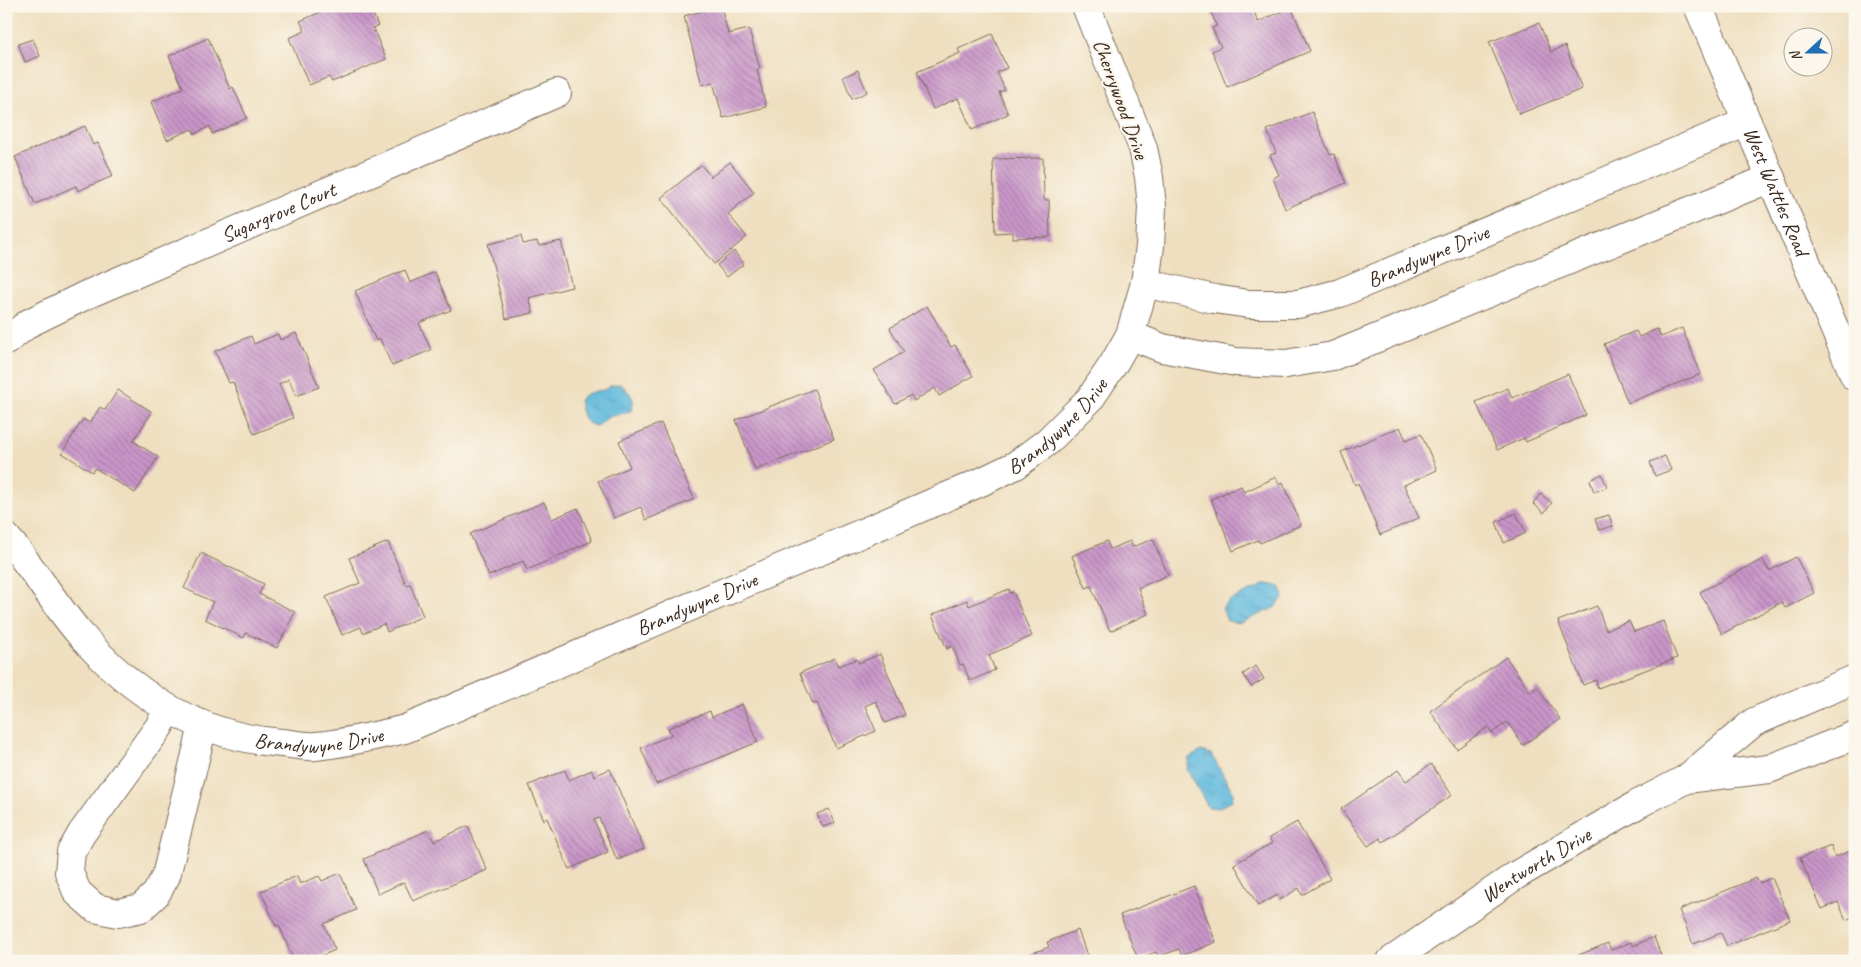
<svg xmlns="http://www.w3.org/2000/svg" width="1861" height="967" viewBox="0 0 1861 967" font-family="Caveat,sans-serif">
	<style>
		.water { fill: url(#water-ripples); stroke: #4e727e }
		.building { fill: url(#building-back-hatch) }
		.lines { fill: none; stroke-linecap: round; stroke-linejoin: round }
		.minor-casing { stroke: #7a6957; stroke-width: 30 }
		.tertiary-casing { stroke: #7a6957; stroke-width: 30 }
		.minor { stroke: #fff; stroke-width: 28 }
		.tertiary { stroke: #fff; stroke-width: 28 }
		.labels { text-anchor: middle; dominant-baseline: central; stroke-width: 4.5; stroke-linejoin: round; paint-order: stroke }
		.street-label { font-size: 21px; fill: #3b2a1e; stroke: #fbf7ec }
	</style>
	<defs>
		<pattern id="water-ripples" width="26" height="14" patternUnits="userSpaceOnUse" patternTransform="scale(1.25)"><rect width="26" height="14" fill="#60b9dd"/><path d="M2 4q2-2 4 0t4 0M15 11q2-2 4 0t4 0" fill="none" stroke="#5097b3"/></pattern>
		<pattern id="building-back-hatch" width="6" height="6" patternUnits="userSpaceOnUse" patternTransform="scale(1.25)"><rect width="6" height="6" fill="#c996c9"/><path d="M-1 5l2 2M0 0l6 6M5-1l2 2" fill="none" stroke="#a47ba3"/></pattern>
	</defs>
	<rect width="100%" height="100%" fill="#fbf7ec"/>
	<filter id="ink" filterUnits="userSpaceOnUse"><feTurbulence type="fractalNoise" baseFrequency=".02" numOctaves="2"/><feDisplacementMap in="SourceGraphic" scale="10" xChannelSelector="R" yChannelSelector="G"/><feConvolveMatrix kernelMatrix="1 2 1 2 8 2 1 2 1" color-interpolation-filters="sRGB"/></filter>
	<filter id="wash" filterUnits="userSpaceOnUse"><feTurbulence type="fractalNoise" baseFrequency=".0096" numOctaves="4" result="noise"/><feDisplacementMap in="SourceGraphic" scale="20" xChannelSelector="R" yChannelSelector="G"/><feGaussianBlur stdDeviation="1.12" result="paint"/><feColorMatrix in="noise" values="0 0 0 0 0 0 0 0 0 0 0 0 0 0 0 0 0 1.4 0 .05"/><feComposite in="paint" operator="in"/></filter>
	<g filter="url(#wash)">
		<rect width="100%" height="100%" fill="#efdfc0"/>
		<path class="water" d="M620 384C629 392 637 398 631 411L609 417 596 426C582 423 582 413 579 400L586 394 596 391 604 390 610 386Z
			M1266 584 1280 586 1284 596 1276 607 1240 623 1227 621 1222 608 1231 600Z
			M1201 751 1211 754 1233 792 1232 800 1219 808 1208 807 1187 769 1189 758Z"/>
		<g id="blocks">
			<path class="building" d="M329 6H365L367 13 372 11 378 26 373 28 386 59 332 82 329 77 309 85 289 38 305 31 300 21 330 8Z
				M721 6 728 34 749 29 760 69 757 70 766 107 723 118 713 82 702 85 684 16Z
				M1208 6H1252L1258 22 1291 7 1310 51 1227 87 1212 51 1221 47 1212 28 1217 26Z
				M1539 23 1551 52 1565 46 1582 89 1519 114 1489 42Z
				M992 34 1007 68 997 72 1005 90 999 92 1008 114 972 130 958 98 933 109 917 72 960 53 958 49Z
				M208 38 230 89 233 87 247 118 212 134 210 126 195 134 192 129 167 140 151 102 183 88 169 56Z
				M33 39 40 56 25 62 18 44Z
				M858 70 867 92 852 99 843 77Z
				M1312 112 1330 155 1334 154 1346 183 1285 209 1273 178 1279 175 1270 155 1276 153 1267 130Z
				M85 126 93 145 98 143 113 176 78 191 76 186 35 204 15 157Z
				M1043 158 1044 200H1049L1050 237 1013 238V232L995 233 993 159Z
				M730 162 754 192 728 214 747 237 714 264 661 198 701 165 711 177Z
				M521 236 523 244 537 241 539 246 561 241 572 287 529 298 533 313 506 319 488 244Z
				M734 251 744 264 727 277 717 265Z
				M405 270 410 283 435 272 451 310 419 323 431 350 392 366 380 339 376 341 355 291Z
				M927 306 951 347 955 345 973 376 939 396 935 388 914 401 911 395 895 404 874 370 904 352 890 328Z
				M1682 328 1701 374 1628 403 1604 344 1636 331 1639 337 1657 329 1661 337Z
				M296 333 319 387 296 396 289 379 279 384 293 418 254 434 233 382 229 383 215 351 251 336 254 344 278 334 280 340Z
				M1568 374 1586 415 1526 442 1524 438 1497 450 1476 402 1508 388 1512 398Z
				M814 389 834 439 755 470 736 420Z
				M118 390 152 412 133 441 158 457 135 493 95 468 92 472 62 453 83 419 90 423 100 407 105 410Z
				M661 423 694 499 646 520 641 507 614 518 598 481 630 467 619 441Z
				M1400 427 1406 440 1421 434 1437 470 1404 485 1419 518 1380 535 1358 483 1355 485 1341 452Z
				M1665 456 1671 470 1655 476 1650 462Z
				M1602 474 1607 487 1594 492 1590 480Z
				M1276 477 1279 484 1283 482 1301 525 1260 543 1258 540 1233 551 1211 499 1241 486 1244 492Z
				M1541 494 1552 503 1544 513 1533 503Z
				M544 502 552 519 578 508 592 541 527 570 523 561 489 576 470 534Z
				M1516 513 1526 533 1504 543 1496 522Z
				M1609 515 1613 526 1599 530 1595 519Z
				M1153 539 1168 575 1138 588 1148 614 1110 631 1091 586 1086 588 1072 556 1107 541 1110 549 1130 541 1133 547Z
				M388 542 406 585 410 584 423 616 387 632 384 624 363 633 361 627 342 635 326 597 360 583 349 558Z
				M201 553 264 584 259 594 295 612 277 648 246 633 244 638 205 619 213 602 184 588Z
				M1796 557 1814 593 1785 608 1782 602 1722 634 1700 592 1763 559 1769 571Z
				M1009 589 1010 593 1013 592 1032 636 989 655 995 670 970 681 963 664 960 665 952 646 947 649 932 615 967 600 969 606Z
				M1597 606 1606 630 1629 621 1634 632 1663 621 1677 658 1598 688 1596 680 1583 685 1558 621Z
				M880 654 905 715 885 723 876 701 865 706 876 731 836 748 817 703 813 704 800 673 835 658 839 666 857 659 859 663Z
				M1506 657 1530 692 1537 687 1560 719 1523 745 1507 722 1492 733 1488 727 1457 749 1430 711Z
				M1256 666 1264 679 1251 687 1243 674Z
				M742 704 758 742 656 784 641 748 671 735 668 728 710 711 712 717Z
				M1431 764 1452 795 1383 842 1380 838 1368 846 1341 809 1398 770 1406 781Z
				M610 769 644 849 617 860 599 818 594 820 608 852 569 869 547 818 544 820 529 785 565 770 569 780 592 770 594 776Z
				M829 809 835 823 823 827 817 814Z
				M1297 822 1330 879 1302 895 1299 888 1280 900 1277 895 1258 906 1234 864 1272 843 1269 838Z
				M468 826 487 870 413 901 404 882 378 894 364 859 428 830 434 841Z
				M1831 846 1835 857 1855 849V916L1846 920 1838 902 1822 909 1800 858Z
				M340 873 356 910 324 924 335 950 309 961H294L279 925 276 926 261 891 297 876 300 884 319 876 322 881Z
				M1756 878 1759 883 1772 878 1790 920 1727 946 1721 933 1693 944 1679 910Z
				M1194 886 1216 942 1182 956 1179 949 1158 957 1156 952 1138 959 1120 915Z
				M1078 930 1089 961H1011L1049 947 1047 942Z
				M1654 937 1663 961H1576L1574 957 1608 943 1611 950 1631 942 1633 946Z"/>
		</g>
	</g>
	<g filter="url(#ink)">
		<use href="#blocks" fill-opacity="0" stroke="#7a6957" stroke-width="1"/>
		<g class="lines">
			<defs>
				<g id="minor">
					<path id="s1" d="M1145 283 1214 299 1249 304H1298L1340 293 1747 122"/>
					<path d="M1130 335 1162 348 1236 362 1286 364 1333 356 1771 178"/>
					<path id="s2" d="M6 341 29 323 86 295 557 93"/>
					<path id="s3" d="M6 537C33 567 53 603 80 634 133 695 200 737 282 743 293 744 305 747 316 746 346 743 376 736 405 729L981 482 1016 465 1047 442 1090 399 1114 363 1130 335 1145 283 1150 246 1152 207 1149 177 1143 148 1086 6"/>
					<path d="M1855 679 1754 722 1686 779 1769 769 1855 735"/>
					<path d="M168 710 159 727 82 833 71 852 69 872 77 892 95 908 118 913 141 908 156 894 166 876 203 726"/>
					<path id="s4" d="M1391 961 1515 876 1638 804 1686 779"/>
				</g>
				<g id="tertiary">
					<path id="s5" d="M1698 6 1855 377"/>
				</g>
			</defs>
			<use href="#minor" class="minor-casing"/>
			<use href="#tertiary" class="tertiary-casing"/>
			<use href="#minor" class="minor"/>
			<use href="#tertiary" class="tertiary"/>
		</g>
	</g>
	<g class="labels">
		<g class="street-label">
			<text transform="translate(1121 99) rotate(70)">Cherrywood Drive</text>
			<text stroke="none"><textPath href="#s5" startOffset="201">West Wattles Road</textPath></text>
			<text stroke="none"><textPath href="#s2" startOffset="302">Sugargrove Court</textPath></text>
			<text stroke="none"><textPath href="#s1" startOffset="294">Brandywyne Drive</textPath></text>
			<text stroke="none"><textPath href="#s3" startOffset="1205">Brandywyne Drive</textPath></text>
			<text stroke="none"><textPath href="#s3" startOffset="800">Brandywyne Drive</textPath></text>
			<text stroke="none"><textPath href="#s3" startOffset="395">Brandywyne Drive</textPath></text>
			<text stroke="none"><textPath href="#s4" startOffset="174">Wentworth Drive</textPath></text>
		</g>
	</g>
	<rect width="1861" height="967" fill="none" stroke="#fbf7ec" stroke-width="25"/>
	<g transform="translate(1808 52) rotate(249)"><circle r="24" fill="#fbf7ec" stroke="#aea59a"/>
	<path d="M0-4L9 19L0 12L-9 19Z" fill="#1f6fb2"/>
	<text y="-8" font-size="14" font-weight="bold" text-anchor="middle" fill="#3b2a1e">N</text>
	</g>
</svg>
